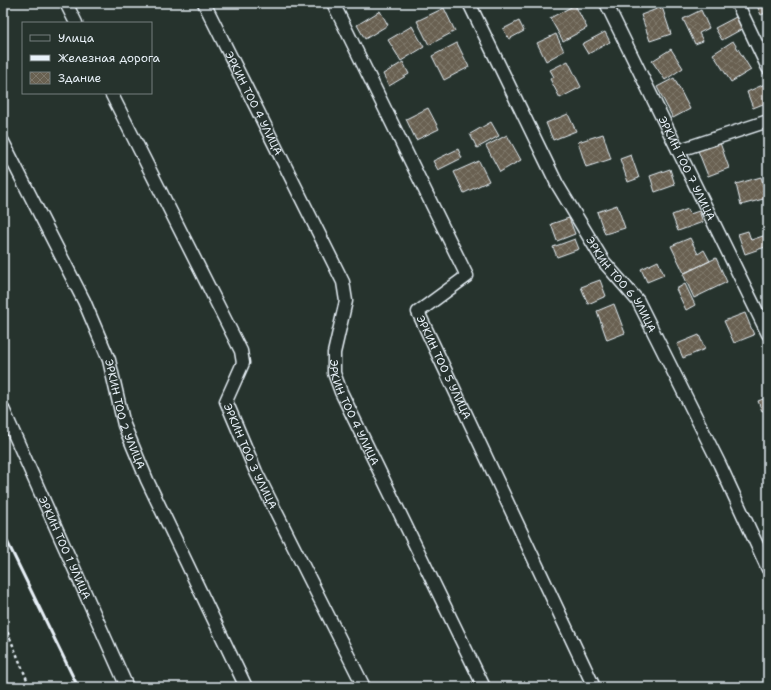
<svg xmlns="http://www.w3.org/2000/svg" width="771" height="690" viewBox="0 0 771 690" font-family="'Shantell Sans',sans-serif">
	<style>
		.building { fill: url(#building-cross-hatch); stroke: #e8f1f8 }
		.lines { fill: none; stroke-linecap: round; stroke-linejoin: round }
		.minor-casing { stroke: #e8f1f8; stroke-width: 15 }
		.path { stroke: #e8f1f8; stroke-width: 2.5; stroke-dasharray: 3 3; stroke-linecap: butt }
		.minor { stroke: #26332d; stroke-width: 12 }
		.rail { stroke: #e8f1f8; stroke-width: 3 }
		.labels { text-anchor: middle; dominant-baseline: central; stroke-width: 3; stroke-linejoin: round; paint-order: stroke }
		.street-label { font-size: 11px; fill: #e8f1f8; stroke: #26332d }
	</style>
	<defs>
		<pattern id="building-cross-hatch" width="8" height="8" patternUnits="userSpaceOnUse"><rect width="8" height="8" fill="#696151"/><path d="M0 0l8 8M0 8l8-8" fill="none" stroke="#7e786b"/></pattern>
	</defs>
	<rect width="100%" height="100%" fill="#26332d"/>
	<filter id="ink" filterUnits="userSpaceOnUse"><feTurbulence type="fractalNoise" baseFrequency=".025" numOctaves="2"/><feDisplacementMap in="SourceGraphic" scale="8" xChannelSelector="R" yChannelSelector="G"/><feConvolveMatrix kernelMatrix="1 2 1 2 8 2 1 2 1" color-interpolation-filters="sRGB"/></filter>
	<g filter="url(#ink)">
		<path class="building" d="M756 3H768V12L761 15Z
			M575 5 587 28 563 41 550 18Z
			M662 7 671 34 650 41 641 15Z
			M444 8 455 31 429 45 417 21Z
			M701 10 709 28 699 33 703 41 695 44 683 19Z
			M380 11 388 25 365 39 357 25Z
			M736 17 742 29 722 40 715 28Z
			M519 21 524 31 509 39 503 29Z
			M412 26 424 47 401 61 388 40Z
			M605 32 610 42 588 54 582 44Z
			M556 34 564 51 546 61 537 43Z
			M733 41 751 70 731 82 713 54Z
			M457 43 469 67 444 80 432 56Z
			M671 49 683 68 665 80 652 61Z
			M568 61 581 87 560 98 550 79 554 77 550 70Z
			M403 62 409 74 389 86 383 74Z
			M674 78 690 109 673 118 657 87Z
			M767 83 768 102 753 108 747 92Z
			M428 108 439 129 416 140 406 119Z
			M568 114 576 131 553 140 546 123Z
			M491 122 499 136 477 148 470 134Z
			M603 134 611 159 586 167 578 142Z
			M507 135 521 160 500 172 486 146Z
			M719 140 729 168 708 176 697 148Z
			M458 149 462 158 438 170 433 161Z
			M631 155 639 178 628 182 620 159Z
			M479 161 489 181 464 193 454 172Z
			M670 169 675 185 655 192 650 176Z
			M761 177 767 198 741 205 736 184Z
			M617 205 625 228 605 234 597 212Z
			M688 209 690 214 699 211 703 222 678 231 672 215Z
			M569 218 575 234 557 241 551 224Z
			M748 231 751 240 766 235 768 246 745 254 738 234Z
			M690 238 698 254 704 250 710 261 684 273 671 246Z
			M575 239 579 249 557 257 553 247Z
			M716 258 727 282 694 298 683 274Z
			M658 261 664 275 647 282 641 269Z
			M600 280 606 296 588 304 581 287Z
			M685 284 695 305 686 310 676 289Z
			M614 304 625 333 607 340 597 311Z
			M745 313 754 335 734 343 724 321Z
			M699 335 705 349 683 358 677 344Z
			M768 397V409L762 411 758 401Z"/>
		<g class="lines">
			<defs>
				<g id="minor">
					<path d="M66 3 76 23"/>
					<path id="s1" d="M204 3 343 282 346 301 334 353V373L341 392 484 687"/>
					<path id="s2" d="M333 3 467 276 418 312 594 687"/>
					<path id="s3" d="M469 3 557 184 604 262 638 301 720 465 768 569"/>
					<path id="s4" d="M606 3 768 334"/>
					<path d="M737 3 768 68"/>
					<path id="s5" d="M111 93 241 351 243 363 226 401 256 472 364 687"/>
					<path id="s6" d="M3 142 84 301 109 360 124 425 147 480 246 687"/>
					<path d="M686 148 768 121"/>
					<path id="s7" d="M3 409 127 687"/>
				</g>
			</defs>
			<use href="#minor" class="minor-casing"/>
			<path class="path" d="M3 621 30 687"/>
			<use href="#minor" class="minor"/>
			<path class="rail" d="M3 533 78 687"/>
		</g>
	</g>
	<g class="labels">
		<g class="street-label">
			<text stroke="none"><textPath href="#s1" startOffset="112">ЭРКИН ТОО 4 УЛИЦА</textPath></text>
			<text stroke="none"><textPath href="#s4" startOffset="184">ЭРКИН ТОО 7 УЛИЦА</textPath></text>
			<text stroke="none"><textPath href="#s3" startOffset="321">ЭРКИН ТОО 6 УЛИЦА</textPath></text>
			<text stroke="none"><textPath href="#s2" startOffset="426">ЭРКИН ТОО 5 УЛИЦА</textPath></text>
			<text stroke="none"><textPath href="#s1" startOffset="448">ЭРКИН ТОО 4 УЛИЦА</textPath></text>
			<text stroke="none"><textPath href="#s6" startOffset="299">ЭРКИН ТОО 2 УЛИЦА</textPath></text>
			<text stroke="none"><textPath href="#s5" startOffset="403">ЭРКИН ТОО 3 УЛИЦА</textPath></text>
			<text stroke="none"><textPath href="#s7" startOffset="152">ЭРКИН ТОО 1 УЛИЦА</textPath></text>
		</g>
	</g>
	<rect width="771" height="690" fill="none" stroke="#26332d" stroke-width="16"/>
	<rect x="8" y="8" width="755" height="674" fill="none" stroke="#e8f1f8" stroke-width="1.5" filter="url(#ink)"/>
	<rect x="22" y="22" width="130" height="72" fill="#26332d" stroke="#747f7e"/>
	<rect x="30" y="35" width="20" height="6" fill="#26332d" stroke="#747f7e"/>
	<text x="58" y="42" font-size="12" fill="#e8f1f8">Улица</text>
	<rect x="30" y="55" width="20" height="6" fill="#e8f1f8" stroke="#747f7e"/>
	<text x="58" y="62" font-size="12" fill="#e8f1f8">Железная дорога</text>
	<rect x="30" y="72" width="20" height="12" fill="url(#building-cross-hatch)" stroke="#747f7e"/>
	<text x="58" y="82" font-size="12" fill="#e8f1f8">Здание</text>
</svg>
